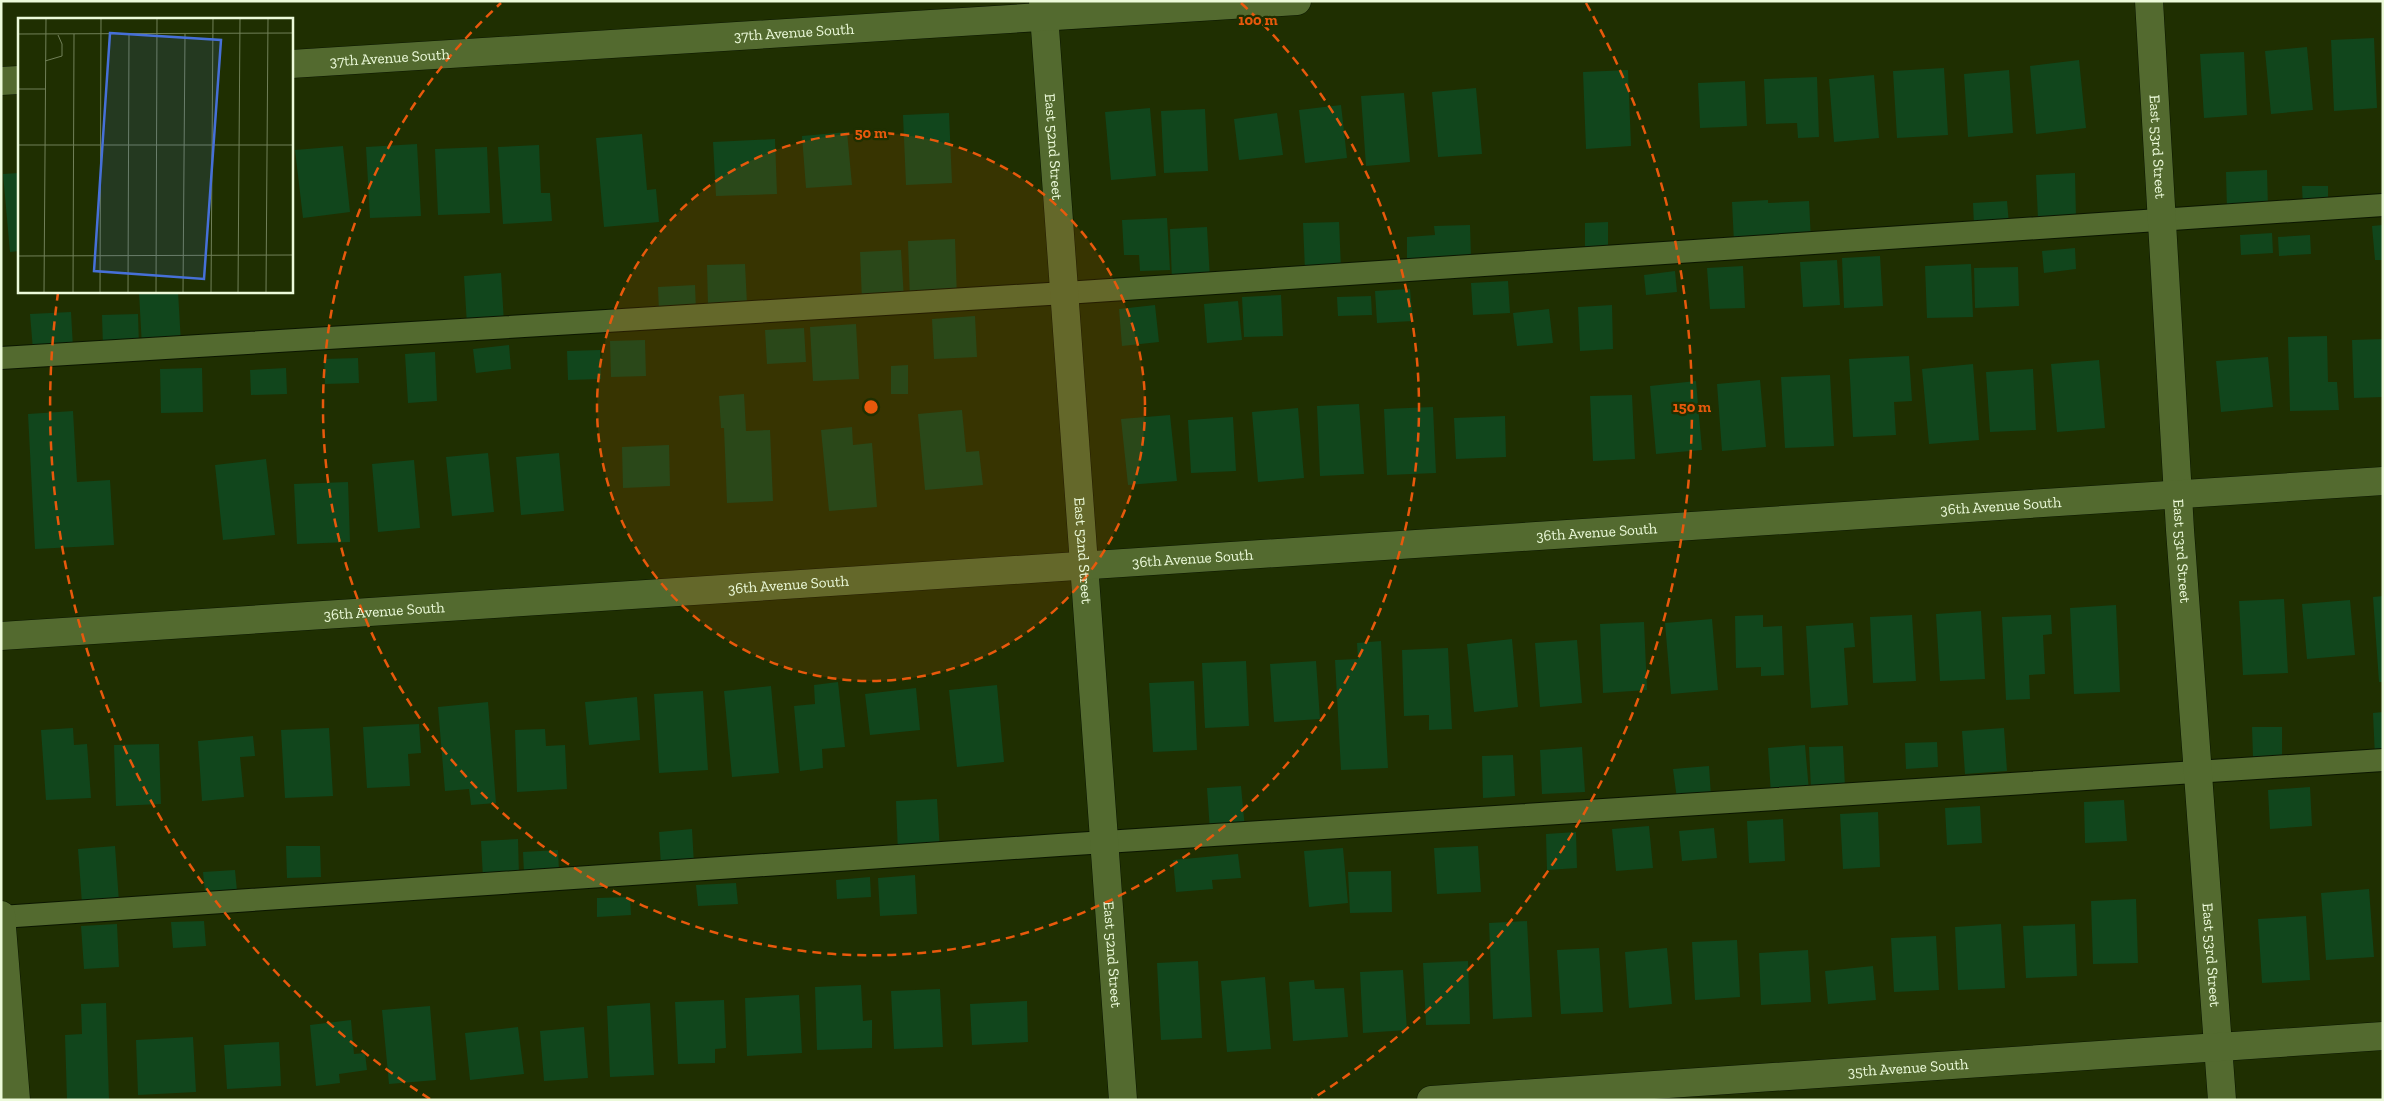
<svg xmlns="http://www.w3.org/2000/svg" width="2384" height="1101" viewBox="0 0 2384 1101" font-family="'Zilla Slab',serif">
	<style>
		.building { fill: #11461c }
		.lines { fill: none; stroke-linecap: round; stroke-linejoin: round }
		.lane-casing { stroke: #0b1600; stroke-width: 24 }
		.street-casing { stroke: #0b1600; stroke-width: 29 }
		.lane { stroke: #536a2f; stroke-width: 22 }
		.street { stroke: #536a2f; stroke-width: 28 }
		.ring { fill: none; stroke: #e8590c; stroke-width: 2.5; stroke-dasharray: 9 6 }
		.labels { text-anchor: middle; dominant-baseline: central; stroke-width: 4.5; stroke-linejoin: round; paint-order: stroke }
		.street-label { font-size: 15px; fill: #ecfada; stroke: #1f2f01 }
		.inset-road { fill: none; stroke: #718058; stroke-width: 1 }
		.view { fill: #4670d8; fill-opacity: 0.15; stroke: #4670d8; stroke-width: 2.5 }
		.inset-edge { fill: none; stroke: #ecfada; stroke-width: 2.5 }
		.centre { fill: #e8590c; stroke: #1f2f01; stroke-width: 2.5 }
		.ring-label { font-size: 15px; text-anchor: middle; font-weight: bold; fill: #e8590c; stroke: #1f2f01; stroke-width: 4.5; stroke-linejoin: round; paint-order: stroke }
	</style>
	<rect width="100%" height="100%" fill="#1f2f01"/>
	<path class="building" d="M2374 38 2377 108 2334 111 2331 40Z
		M2307 47 2313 110 2271 114 2265 51Z
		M2244 52 2247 115 2204 118 2200 54Z
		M2079 60 2086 128 2036 134 2030 66Z
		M1944 68 1948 135 1897 138 1893 71Z
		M1628 70 1631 146 1586 149 1583 72Z
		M2009 70 2013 133 1968 137 1964 74Z
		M1874 75 1879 138 1834 142 1829 79Z
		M1817 77 1819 137 1798 138 1797 123 1766 124 1764 79Z
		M1745 81 1747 126 1700 128 1698 83Z
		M1476 88 1482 154 1438 157 1432 92Z
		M1404 93 1410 162 1366 166 1361 96Z
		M1341 105 1347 158 1305 163 1299 110Z
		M1150 108 1156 176 1111 180 1105 112Z
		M1205 109 1208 171 1164 173 1161 111Z
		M949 113 952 183 906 185 903 115Z
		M1277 113 1283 155 1239 160 1234 119Z
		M847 132 852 185 806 188 802 136Z
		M642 134 647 190 656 189 659 222 604 227 596 138Z
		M775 139 777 194 716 196 713 142Z
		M417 144 421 216 370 218 366 147Z
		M539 145 541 193H550L552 221 503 224 498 147Z
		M343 146 350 212 303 218 295 150Z
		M487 147 490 213 438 215 435 149Z
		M2267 170 2268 208 2227 210 2226 172Z
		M19 173V251L10 252 3 174Z
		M2075 173 2076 217 2038 219 2036 175Z
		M2302 186H2328V206L2303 207Z
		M1768 200V203L1809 201 1811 240 1734 243 1732 202Z
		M2007 201 2009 224 1974 226 1973 203Z
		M1167 218 1170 270 1140 271 1139 255H1124L1122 220Z
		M1339 222 1341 269 1305 271 1303 223Z
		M1608 222V251L1585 252V223Z
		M1470 225 1471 258 1407 261V237L1435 235 1434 226Z
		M2383 225V260H2375L2372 226Z
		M1207 227 1210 279 1172 281 1170 229Z
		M2272 233 2273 253 2241 255 2240 235Z
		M2310 235 2311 254 2279 256 2278 237Z
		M955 239 957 299 910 301 908 241Z
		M2075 248 2076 269 2044 273 2042 251Z
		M901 250 904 299 862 301 860 252Z
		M1880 256 1883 306 1844 308 1842 258Z
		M1837 260 1840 305 1803 307 1800 262Z
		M745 264 747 304 708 306 707 265Z
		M1971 264 1973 317 1927 318 1925 266Z
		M1743 266 1745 308 1710 309 1707 268Z
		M2018 267 2019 306 1975 308 1974 268Z
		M1675 271 1677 292 1646 295 1644 275Z
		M501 273 504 323 467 325 464 276Z
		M1508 281 1510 313 1473 315 1471 283Z
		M695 285 696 310 659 312 658 287Z
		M1410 289 1413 321 1377 323 1375 291Z
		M178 291 181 344 142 347 139 292Z
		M1281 295 1283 336 1244 337 1242 297Z
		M1371 296 1372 315 1338 316 1337 297Z
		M1238 301 1242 340 1207 343 1204 304Z
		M1155 305 1159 342 1122 346 1119 309Z
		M1612 305 1613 349 1580 351 1578 307Z
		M1549 309 1553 343 1517 346 1513 313Z
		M71 312 73 348 33 350 30 314Z
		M138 314 139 346 103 347 102 315Z
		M975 316 977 357 934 359 932 319Z
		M856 324 859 379 813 381 810 327Z
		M804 328 806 362 767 364 765 330Z
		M2327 336 2328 382H2337L2339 410 2290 411 2288 337Z
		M2383 339V397L2354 398 2352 340Z
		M645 340 646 376 611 377 610 341Z
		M509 345 511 369 476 373 473 349Z
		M600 350 601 379 568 380 567 351Z
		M435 352 437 401 408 403 405 354Z
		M1909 356 1912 401 1894 402 1896 435 1853 437 1849 359Z
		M2268 357 2273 407 2221 412 2216 361Z
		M358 358 359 383 325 384 324 359Z
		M2099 360 2105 428 2057 432 2051 364Z
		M1973 364 1979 440 1929 444 1922 369Z
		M908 365V394H891V366Z
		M202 368 203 412 161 413 160 369Z
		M286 368 287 394 251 395 250 370Z
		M2033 369 2036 430 1990 432 1986 372Z
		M1830 375 1834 446 1785 448 1781 377Z
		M1760 380 1766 447 1722 451 1717 384Z
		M1696 381 1702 450 1656 454 1650 386Z
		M744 394 746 431 770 430 773 501 727 503 724 428H721L719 396Z
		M1632 395 1635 459 1593 461 1590 396Z
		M1359 404 1364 474 1320 476 1317 406Z
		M1433 407 1436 473 1387 475 1384 409Z
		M1298 408 1304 478 1258 482 1252 412Z
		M962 410 966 452 979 451 983 485 925 490 918 414Z
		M73 411 77 482 110 480 114 545 35 549 28 414Z
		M1170 415 1177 481 1128 485 1121 419Z
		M1505 416 1506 457 1456 459 1454 418Z
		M1233 417 1236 471 1191 473 1188 420Z
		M852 427 853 445 872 443 877 507 829 511 821 430Z
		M669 445 670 486 623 488 622 447Z
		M488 453 494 512 452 516 446 457Z
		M559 453 564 511 521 515 516 457Z
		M266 459 275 535 223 540 215 465Z
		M414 460 420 528 378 532 372 464Z
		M348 482 350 542 297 544 294 484Z
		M2383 596V682H2379L2373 597Z
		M2284 599 2288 673 2243 675 2239 601Z
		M2350 600 2355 655 2307 659 2302 604Z
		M2116 605 2120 692 2074 694 2070 608Z
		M1981 611 1985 679 1940 681 1936 614Z
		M1763 615V627L1782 626 1784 675 1761 676V667L1736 668 1735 616Z
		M1912 615 1916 681 1873 683 1870 617Z
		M2051 615 2052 634 2043 635 2045 674 2029 675 2030 699 2006 700 2002 617Z
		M1712 619 1718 690 1671 694 1665 623Z
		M1644 622 1647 690 1603 693 1600 624Z
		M1853 623 1855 647 1844 648 1848 705 1811 708 1806 626Z
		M1512 639 1518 707 1474 712 1467 644Z
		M1577 640 1582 703 1540 707 1535 643Z
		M1381 641 1388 768 1341 770 1335 660 1358 659 1357 643Z
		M1448 648 1452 729 1429 730V715L1404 716 1402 650Z
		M1246 661 1249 726 1205 728 1202 663Z
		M1316 661 1320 719 1274 722 1270 664Z
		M1194 681 1197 750 1153 752 1149 683Z
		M838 682 845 747 822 749 823 768 800 771 794 706 815 704 814 685Z
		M997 685 1004 762 957 767 949 690Z
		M771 686 779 773 732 777 724 691Z
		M916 688 920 730 870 735 865 694Z
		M703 691 708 770 659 773 654 694Z
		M637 697 640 740 589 745 585 702Z
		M488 702 496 803 471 805 469 789 445 791 438 707Z
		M2383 712V758H2375L2373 713Z
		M419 724 421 753 408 754 410 786 367 788 363 727Z
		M2252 727H2282V756L2253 757Z
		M73 728 74 745 87 744 91 798 46 800 41 730Z
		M329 728 333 796 285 798 281 730Z
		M2004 728 2007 771 1965 774 1962 731Z
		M545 729 546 746 565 745 567 789 517 792 515 730Z
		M253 736 255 756 240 757 244 797 202 801 198 741Z
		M1937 742 1938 767 1906 769 1905 743Z
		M159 744 161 804 116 806 114 745Z
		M1805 745 1809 791 1771 794 1768 748Z
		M1843 746 1845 787 1811 789 1809 747Z
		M1582 747 1585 792 1542 794 1540 750Z
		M1513 755 1515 796 1483 798 1482 756Z
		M1709 766 1711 796 1677 799 1673 769Z
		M1241 786 1245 829 1210 831 1207 788Z
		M2310 787 2312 826 2270 829 2268 790Z
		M937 799 940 852 898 854 896 801Z
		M2124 800 2127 841 2085 843 2084 802Z
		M1980 806 1982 843 1947 845 1945 808Z
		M1878 812 1880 867 1843 869 1840 814Z
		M1783 819 1785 861 1749 863 1747 821Z
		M1649 826 1653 868 1616 871 1612 829Z
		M1714 828 1717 858 1682 861 1679 831Z
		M692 829 694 865 661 866 659 832Z
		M1576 832 1577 868 1547 870 1546 834Z
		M518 839 519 876 483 878 481 841Z
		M115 846 119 902 82 904 78 849Z
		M286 846H320L321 877 287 878Z
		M1478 846 1481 892 1437 894 1434 848Z
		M1343 848 1348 903 1309 907 1304 851Z
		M558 850 559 871 524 873 523 852Z
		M1238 854 1241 878 1212 880 1213 889 1176 892 1173 860Z
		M235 870 237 891 205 893 203 872Z
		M1391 871 1392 912 1350 913 1348 872Z
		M915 875 917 914 880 916 878 878Z
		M870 877 871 897 837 899 836 880Z
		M736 883 738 904 698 906 696 885Z
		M2369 889 2374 957 2326 960 2321 893Z
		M630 897 631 915 597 917V898Z
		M2136 899 2138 963 2093 964 2091 901Z
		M2306 916 2310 980 2262 983 2258 919Z
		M204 921 206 946 173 948 171 922Z
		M1527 921 1532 1017 1493 1019 1489 923Z
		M117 924 119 967 84 969 81 926Z
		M2001 924 2005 988 1958 990 1955 927Z
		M2075 924 2077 976 2026 978 2023 926Z
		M1936 936 1939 990 1894 992 1891 938Z
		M1737 940 1740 997 1695 1000 1692 942Z
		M1599 948 1603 1012 1561 1014 1557 950Z
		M1667 948 1672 1004 1629 1008 1625 952Z
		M1808 950 1811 1002 1761 1005 1759 953Z
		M1198 961 1202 1038 1161 1040 1157 963Z
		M1468 961 1470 1024 1426 1025 1423 963Z
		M1873 966 1876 1000 1828 1004 1825 971Z
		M1403 970 1407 1030 1363 1033 1360 972Z
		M1265 977 1271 1049 1227 1052 1221 981Z
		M1314 980 1315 989 1344 988 1348 1037 1293 1041 1289 982Z
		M861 985 863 1021 872 1020V1048L817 1050 815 987Z
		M940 989 943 1047 894 1049 891 991Z
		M799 995 802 1053 747 1056 745 998Z
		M724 1000 726 1048 715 1049V1063L678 1064 675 1002Z
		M1027 1001 1028 1042 972 1045 970 1004Z
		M106 1003 109 1100H67L65 1035 82 1034 81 1004Z
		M650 1003 654 1075 610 1077 607 1006Z
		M430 1006 436 1080 389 1084 382 1010Z
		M351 1020 354 1054 365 1053 367 1070 339 1074 340 1083 316 1086 310 1025Z
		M518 1027 524 1074 470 1080 465 1033Z
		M584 1027 588 1078 544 1081 540 1031Z
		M193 1037 196 1092 138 1095 136 1040Z
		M279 1042 281 1086 227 1089 224 1045Z"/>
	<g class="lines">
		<defs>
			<path id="lane" d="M1 358 1065 293 2383 205
				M1 917 1059 845 2383 760"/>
			<g id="street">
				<path id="s1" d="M1043 1 1123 1100"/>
				<path id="s2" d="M2149 1 2180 530 2222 1100"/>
				<path id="s3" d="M291 64 1297 1"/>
				<path d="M1 81 19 80"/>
				<path id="s4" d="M1 636 2383 481"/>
				<path d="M1 915 16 1100"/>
				<path id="s5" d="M1431 1100 2383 1036"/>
			</g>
		</defs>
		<use href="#lane" class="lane-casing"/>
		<use href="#street" class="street-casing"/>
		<use href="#lane" class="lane"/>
		<use href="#street" class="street"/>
	</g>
	<circle cx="871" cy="407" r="274" fill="#e8590c" fill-opacity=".12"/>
	<g class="ring">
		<circle cx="871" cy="407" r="274"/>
		<path d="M1241 3A548 548 0 1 1 501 3"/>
		<path d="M430 1099A821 821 0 0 1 58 293M1586 3A821 821 0 0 1 1312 1099"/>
	</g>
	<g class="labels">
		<g class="street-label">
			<text stroke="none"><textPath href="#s3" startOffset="504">37th Avenue South</textPath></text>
			<text stroke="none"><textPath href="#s3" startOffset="99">37th Avenue South</textPath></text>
			<text stroke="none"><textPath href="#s1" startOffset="146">East 52nd Street</textPath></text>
			<text stroke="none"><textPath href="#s2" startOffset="146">East 53rd Street</textPath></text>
			<text stroke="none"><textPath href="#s4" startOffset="2004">36th Avenue South</textPath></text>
			<text stroke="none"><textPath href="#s4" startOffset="1599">36th Avenue South</textPath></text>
			<text stroke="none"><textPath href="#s1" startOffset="551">East 52nd Street</textPath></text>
			<text stroke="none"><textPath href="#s2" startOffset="551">East 53rd Street</textPath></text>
			<text stroke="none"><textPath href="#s4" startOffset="1194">36th Avenue South</textPath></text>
			<text stroke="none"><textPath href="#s4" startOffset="789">36th Avenue South</textPath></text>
			<text stroke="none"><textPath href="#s4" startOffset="384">36th Avenue South</textPath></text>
			<text stroke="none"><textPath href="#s1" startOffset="956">East 52nd Street</textPath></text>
			<text stroke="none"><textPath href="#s2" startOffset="956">East 53rd Street</textPath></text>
			<text stroke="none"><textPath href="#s5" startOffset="478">35th Avenue South</textPath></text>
		</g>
	</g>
	<g transform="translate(18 18)">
		<rect width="275" height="275" fill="#1f2f01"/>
		<path class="inset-road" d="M0 16 275 15M27 43 44 38V26L40 17M0 71H27M0 127H275M0 238 275 237M26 275 28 0M55 275 56 16M82 275 83 0M110 275 111 16M138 275 139 0M165 275 167 16M193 275 195 0M220 275 222 0M248 275 250 0"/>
		<path class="view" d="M92 15 203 22 186 261 76 253Z"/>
		<rect width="275" height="275" class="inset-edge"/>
	</g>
	<circle cx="871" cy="407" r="8" class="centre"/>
	<g class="ring-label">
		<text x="1258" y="25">100 m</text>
		<text x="871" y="138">50 m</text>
		<text x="1692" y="412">150 m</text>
	</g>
	<rect width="2384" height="1101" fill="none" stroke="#ecfada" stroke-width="5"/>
</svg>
